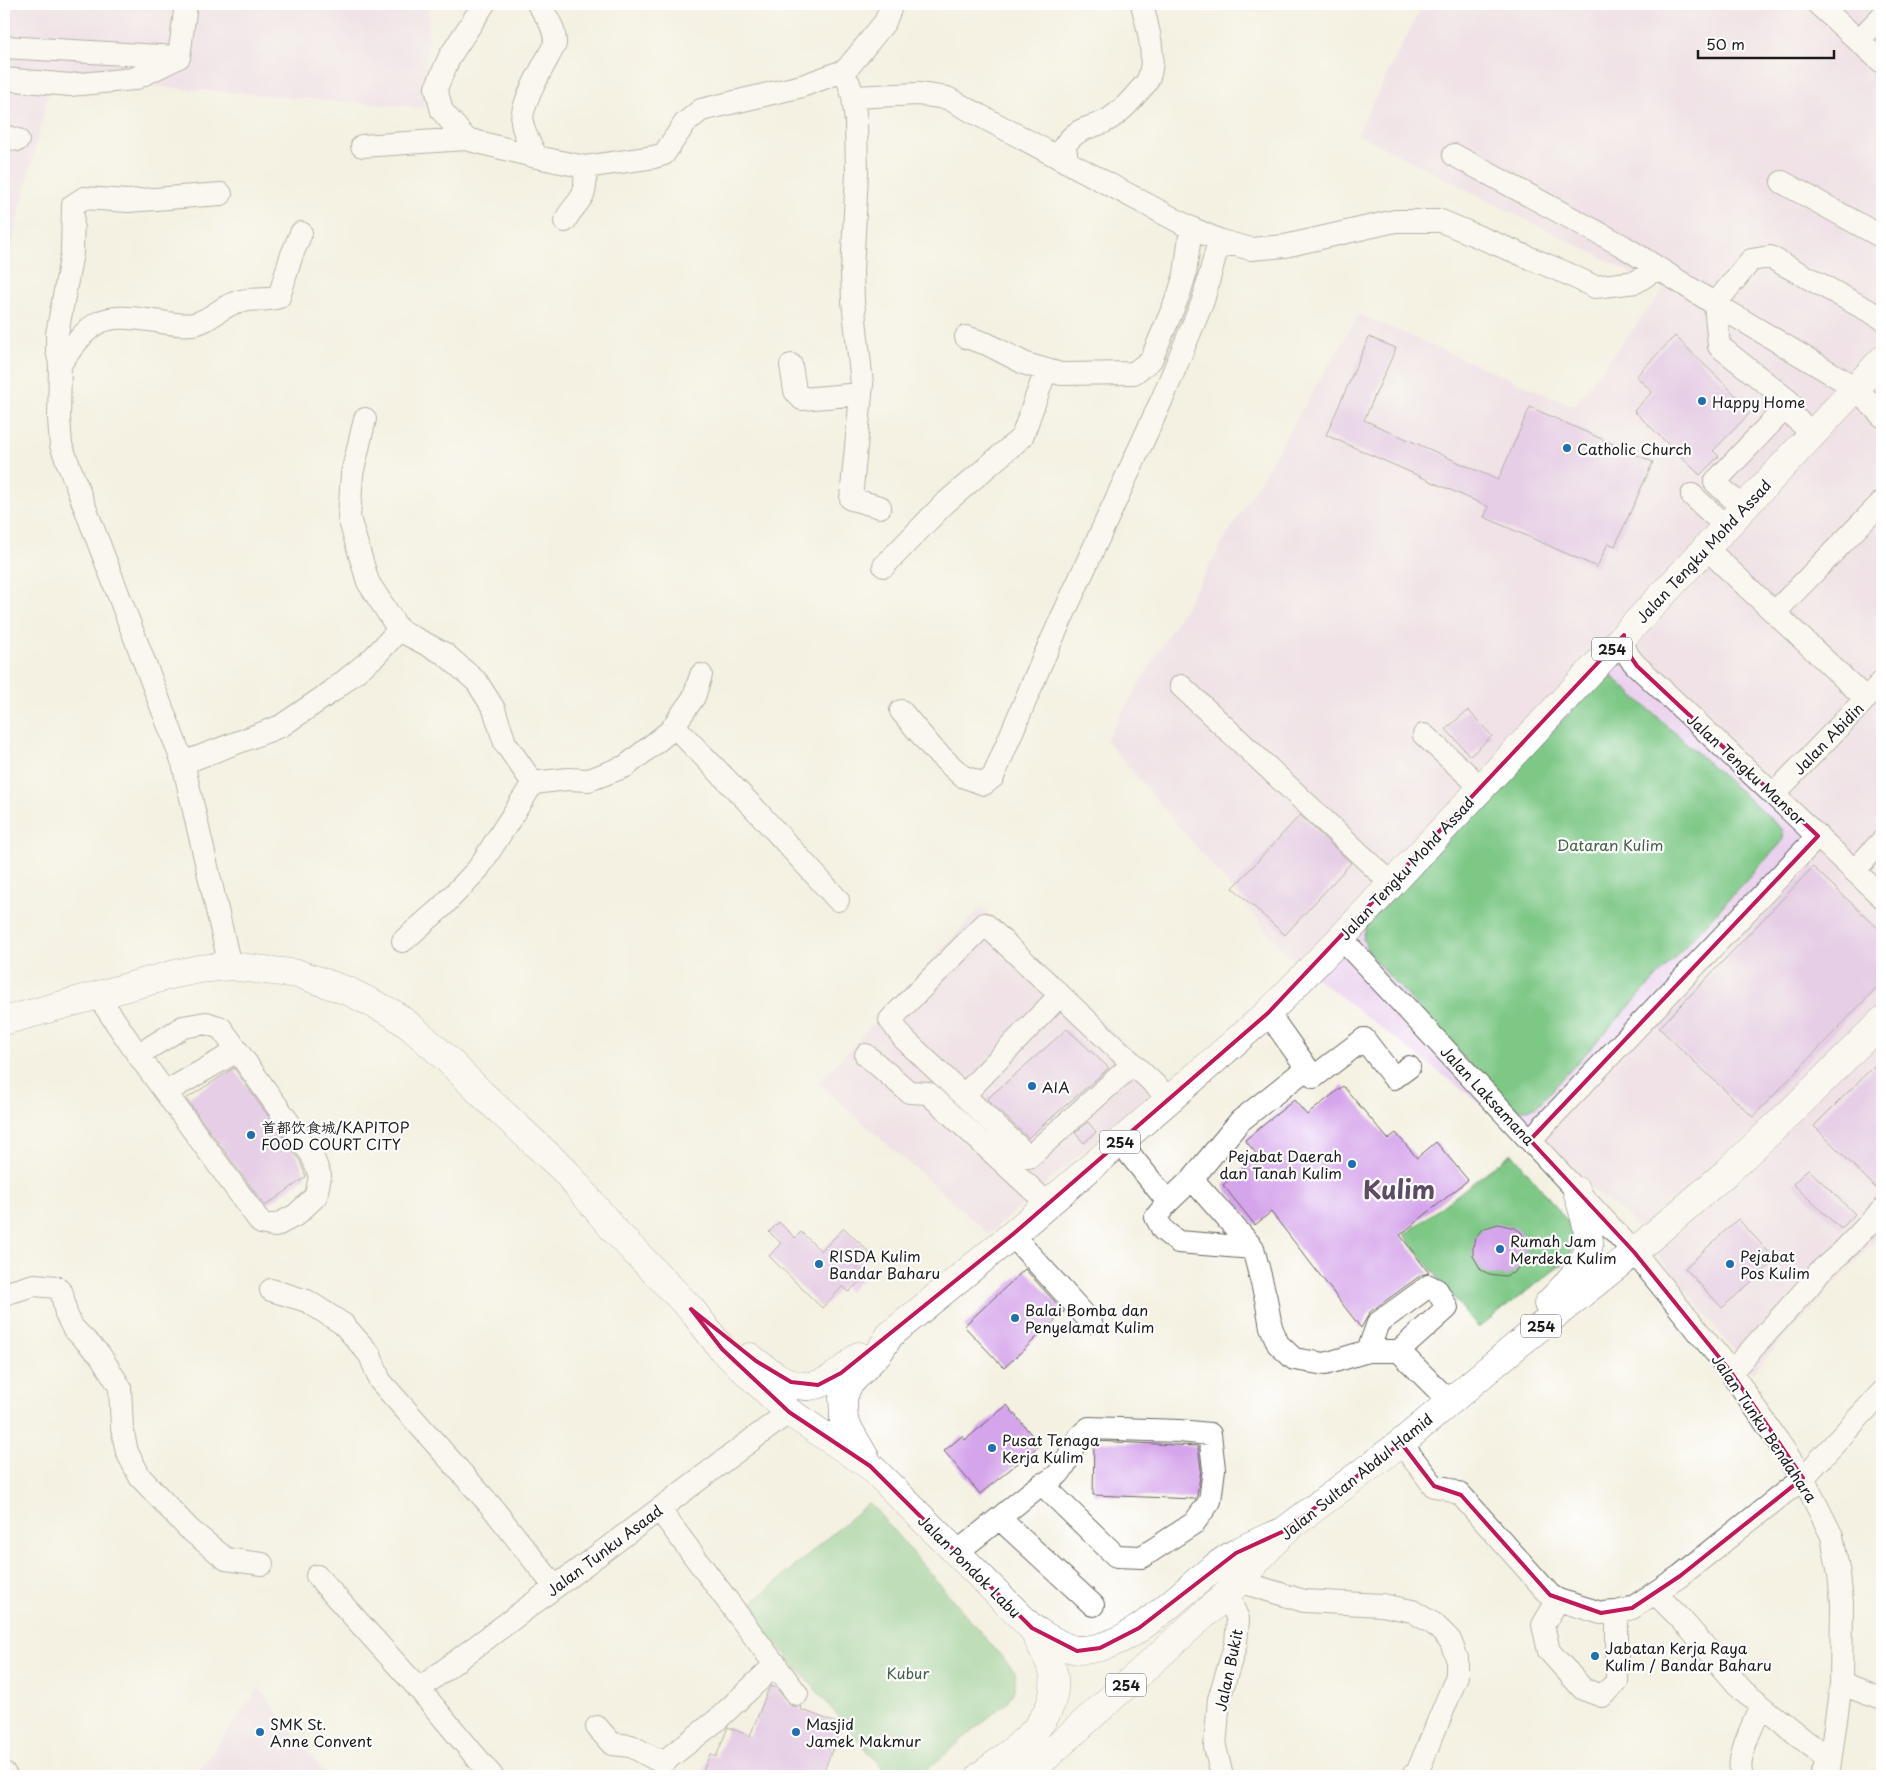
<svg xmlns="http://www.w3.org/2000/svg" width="1886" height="1780" viewBox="0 0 1886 1780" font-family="'Playpen Sans','LXGW WenKai TC',sans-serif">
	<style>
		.built { fill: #ead1ed }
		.green { fill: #7ec886; stroke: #4d7251 }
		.building { fill: #d5a5eb }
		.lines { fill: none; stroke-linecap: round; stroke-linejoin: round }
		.minor-casing { stroke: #686761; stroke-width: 24 }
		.major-casing { stroke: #686761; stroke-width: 29 }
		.minor { stroke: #fff; stroke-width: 22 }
		.major { stroke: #fff; stroke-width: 28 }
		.marked { fill: none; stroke: #c2185b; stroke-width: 4; stroke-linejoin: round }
		.poi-dot { fill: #1f6fb2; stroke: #fff; stroke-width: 2 }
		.labels { text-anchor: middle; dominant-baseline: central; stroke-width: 4.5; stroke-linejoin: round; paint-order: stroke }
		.shield { fill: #fff; stroke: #606060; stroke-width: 1 }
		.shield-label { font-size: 14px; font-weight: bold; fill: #1c1c1c }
		.poi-label { font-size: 15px; fill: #1c1c1c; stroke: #fff; text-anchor: start }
		.street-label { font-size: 15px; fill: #1c1c1c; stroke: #fff }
		.park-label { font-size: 15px; fill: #436146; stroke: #fff }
		.town-label { font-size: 25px; font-weight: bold; fill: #5d4c64; stroke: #fff }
	</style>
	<rect width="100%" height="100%" fill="#fff"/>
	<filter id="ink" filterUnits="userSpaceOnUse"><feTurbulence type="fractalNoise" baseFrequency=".02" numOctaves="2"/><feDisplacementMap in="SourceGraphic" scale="10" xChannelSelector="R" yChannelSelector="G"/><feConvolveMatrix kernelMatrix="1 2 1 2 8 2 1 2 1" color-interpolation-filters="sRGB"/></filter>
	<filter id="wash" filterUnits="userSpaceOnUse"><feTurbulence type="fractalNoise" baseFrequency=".0096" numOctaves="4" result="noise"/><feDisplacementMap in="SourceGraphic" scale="20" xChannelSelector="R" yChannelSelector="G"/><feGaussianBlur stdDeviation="1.12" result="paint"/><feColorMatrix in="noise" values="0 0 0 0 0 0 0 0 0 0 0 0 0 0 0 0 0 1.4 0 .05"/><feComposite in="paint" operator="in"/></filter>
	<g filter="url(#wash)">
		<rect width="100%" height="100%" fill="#f4f1e2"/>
		<path class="built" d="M4 4H430L424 108 52 78 4 279Z
			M1423 4H1882V1233L1752 1373 1626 1215 1290 958 1106 740 1359 314 1573 406 1664 289 1357 134Z
			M981 907 1164 1080 989 1234 818 1083Z
			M259 1688 327 1776H195Z"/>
		<path class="green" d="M1606 675 1614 678 1782 829C1784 835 1784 838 1781 843L1537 1106C1525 1111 1518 1110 1507 1105L1369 954 1363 938 1367 924Z
			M1512 1153 1569 1223 1574 1239 1569 1259 1478 1328 1404 1235Z
			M869 1502 1014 1671C1017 1684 1015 1693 1006 1703L919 1776H889L746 1608Z"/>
		<g id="blocks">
			<path class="building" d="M1675 336 1752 411 1713 451 1719 456 1700 475 1634 411 1652 392 1636 376Z
				M1369 337 1396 348 1364 420 1498 480 1530 407 1653 462 1615 546 1608 543 1597 567 1484 517 1489 507 1326 435Z
				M1468 710 1492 736 1470 756 1446 729Z
				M1300 815 1351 863 1285 935 1233 888Z
				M1813 867 1882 932V982L1753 1117 1659 1028Z
				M1067 1029 1109 1068 1028 1138 987 1099Z
				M1882 1058V1194L1814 1126Z
				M234 1068 300 1161 306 1177 265 1206 186 1099Z
				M1343 1086 1388 1139 1396 1133 1417 1158 1436 1142 1468 1180 1400 1235 1429 1273 1421 1275 1370 1312 1361 1328 1271 1212 1255 1225 1223 1185 1258 1156 1245 1140 1294 1100 1307 1115Z
				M1088 1122 1096 1132 1084 1143 1075 1133Z
				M1808 1169 1855 1214 1841 1229 1793 1184Z
				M1738 1219 1776 1260 1722 1308 1685 1268Z
				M779 1222 795 1238 801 1232 821 1251 844 1228 871 1254 854 1272 861 1280 849 1292 843 1286 822 1308 769 1256 781 1243 769 1232Z
				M1498 1224 1515 1228 1521 1232 1527 1244 1523 1263 1513 1273 1505 1276 1489 1274 1481 1270 1473 1256V1247L1475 1238 1482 1229Z
				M1025 1269 1064 1312 1004 1368 964 1326Z
				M1007 1405 1040 1445 980 1494 944 1451 962 1436 965 1440Z
				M1094 1441 1198 1446 1201 1469 1197 1496 1195 1499 1093 1495Z
				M772 1686 776 1688 791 1706H801L800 1709 842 1725 822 1776H701L710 1754 716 1757 728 1727 750 1736 768 1690Z"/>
		</g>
	</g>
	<g filter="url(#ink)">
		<use href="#blocks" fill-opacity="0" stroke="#686761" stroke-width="1"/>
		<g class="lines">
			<defs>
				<path id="minor" d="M1818 4 1882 62
					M1859 40 1882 16
					M4 47 177 57
					M179 57 186 4
					M4 79 70 85 134 79 179 57
					M849 83 853 97 856 122 857 173 852 272 853 301 862 384 851 499 880 507
					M853 97 918 94 947 98 1191 228 1221 241 1251 249 1285 246 1395 221H1441L1566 273 1595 287 1636 282 1658 268
					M4 136 18 140
					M466 139 442 111 436 88 450 56 484 4
					M362 146 466 139 537 157 585 167 654 157 664 154 685 123 701 110 802 86 846 70 885 22 892 4
					M1454 155 1623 246 1715 304 1856 388 1882 416
					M537 157C531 146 523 133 522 121 521 102 546 62 555 44 555 27 547 17 538 4
					M1067 162 1065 145C1077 128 1087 129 1104 122 1114 117 1126 106 1133 98 1137 93 1142 88 1146 83 1159 63 1147 25 1142 4
					M1782 182 1882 237
					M221 194 128 201 84 198 73 205 72 253 57 334V350L60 364 59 419 61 445 183 763 230 966
					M565 221C569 212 576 206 581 198 587 190 585 176 585 167
					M966 337 987 344 1026 364 1061 374 1134 373 1151 360 1179 294 1185 274 1191 228
					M60 364C92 320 99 312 155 321 168 323 180 326 193 324 208 322 220 308 234 303 248 297 264 302 279 297L291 257 301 233
					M791 365 795 391 802 399 861 394
					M1784 409 1790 402 1719 346 1715 304 1751 260 1770 257 1882 318
					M365 419 352 474 349 518 368 582 399 630 445 654 477 682 494 709 505 743 533 783 478 869 442 907 403 941
					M1692 495 1726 527
					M1743 508 1715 482 1784 409 1813 433
					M1706 548 1866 699
					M884 566 944 504 1022 437 1046 370
					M1775 612 1882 502
					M1624 635C1623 649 1627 656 1637 666L1882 897
					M1181 686 1392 884
					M901 711 934 750 962 776 984 784 993 777 1042 661 1163 397 1203 301 1216 252 1229 243
					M674 726 756 810 838 900
					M1424 735 1482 788
					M183 763 281 726 331 692 374 657 399 630
					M533 783 568 779 589 780 626 766 670 731 694 697 701 675
					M1774 794 1882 682
					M1854 871 1882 841
					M1341 938 1634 1252 1731 1372 1803 1478 1832 1536 1839 1574 1842 1603 1841 1684 1828 1776
					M98 996 138 1055
					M1268 1013 1307 1068
					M206 1023 221 1028 312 1155 320 1176 316 1196 296 1215 275 1226 261 1223 138 1055 183 1027Z
					M866 1055 909 1092 928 1093 1048 1204
					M1132 1065 1029 1157 904 1039 890 1020 985 924 1170 1099
					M166 1092 237 1051
					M964 1095 1060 995
					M1530 1140 1818 836
					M1120 1142 1168 1202
					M1192 1179 1253 1248 1266 1299 1271 1327 1278 1344 1294 1359 1325 1364 1368 1351H1399L1449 1401
					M1012 1235 1091 1322
					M1253 1248 1178 1242 1163 1230 1156 1217 1168 1202 1192 1179 1240 1121 1307 1068 1314 1077 1364 1039 1394 1078 1409 1067
					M271 1290 307 1301 343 1324 370 1355 380 1381 491 1506 555 1587
					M4 1294 34 1285 56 1287 62 1293 66 1314 73 1328 100 1355 120 1387 122 1428 127 1452 140 1477 189 1529 226 1559 262 1564
					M1368 1351 1378 1323 1429 1286 1437 1290 1447 1308 1399 1351
					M1731 1372 1809 1286 1819 1272 1842 1252 1882 1210
					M1401 1443 1434 1486 1446 1488 1461 1495 1550 1595 1558 1600 1601 1613 1617 1612 1632 1608 1680 1576 1803 1478 1882 1392
					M659 1509 797 1694
					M1000 1519 1093 1605
					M957 1552C984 1531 1009 1510 1035 1489 1043 1484 1055 1479 1060 1472 1073 1455 1069 1443 1089 1428L1179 1431 1210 1434 1214 1469 1210 1501 1194 1523 1142 1557 1116 1556 1042 1484
					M317 1576 419 1689 492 1776
					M1238 1581 1304 1601 1382 1605 1412 1611 1434 1624 1450 1640 1457 1658V1676L1417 1773 1412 1776
					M1655 1593 1681 1619 1743 1691 1830 1761 1822 1771
					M1558 1600 1543 1625 1549 1651 1583 1689 1602 1696 1617 1682V1612
					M1841 1684 1882 1699
					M419 1689 789 1412
					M597 1727 612 1744 631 1746 655 1759 666 1760 717 1720 776 1664
					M4 1773 6 1776
					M1222 1776 1215 1747 1219 1699 1236 1643 1238 1619 1227 1594
					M1742 1776C1735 1758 1754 1723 1761 1706"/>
				<path id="major" d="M4 1021 171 975 199 969 230 966 299 974 348 991 392 1013 411 1027 446 1058 482 1094 565 1171 615 1231 691 1309 722 1349 789 1412 870 1466 1032 1628C1044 1635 1066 1651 1080 1650 1139 1649 1186 1581 1236 1553 1251 1544 1268 1538 1284 1531
					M1548 1304C1561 1291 1588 1264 1589 1244 1589 1227 1582 1208 1577 1191
					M750 1357C796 1395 816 1397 859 1356
					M866 1459 844 1421 843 1398 848 1385 879 1352 890 1335 1012 1235 1170 1099 1268 1013 1341 938 1882 360
					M980 1776C1011 1752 1059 1723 1054 1677 1053 1665 1038 1640 1032 1628
					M1025 1776 1227 1594 1284 1531 1401 1443 1515 1347 1634 1252 1727 1172 1791 1112 1882 1021"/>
			</defs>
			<use href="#minor" class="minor-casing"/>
			<use href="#major" class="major-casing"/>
			<use href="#minor" class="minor"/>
			<use href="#major" class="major"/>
		</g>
	</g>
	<path d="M0 0H1886V1780H0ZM1624 635V647L1637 666 1818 836 1530 1140 1634 1252 1731 1372 1803 1478 1680 1576 1632 1608 1601 1613 1550 1595 1461 1495 1434 1486 1401 1443 1284 1531 1236 1553 1139 1628 1100 1648 1077 1651 1032 1628 870 1466 789 1412 722 1349 691 1309 756 1361 791 1382 818 1385 841 1373 1012 1235 1268 1013Z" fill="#f4f1e2" fill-opacity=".55" fill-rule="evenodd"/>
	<path class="marked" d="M1624 635V647L1637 666 1818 836 1530 1140 1634 1252 1731 1372 1803 1478 1680 1576 1632 1608 1601 1613 1550 1595 1461 1495 1434 1486 1401 1443 1284 1531 1236 1553 1139 1628 1100 1648 1077 1651 1032 1628 870 1466 789 1412 722 1349 691 1309 756 1361 791 1382 818 1385 841 1373 1012 1235 1268 1013Z"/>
	<g class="poi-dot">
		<circle cx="1702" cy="401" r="5"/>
		<circle cx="1567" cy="448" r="5"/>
		<circle cx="1032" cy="1086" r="5"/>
		<circle cx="251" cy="1135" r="5"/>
		<circle cx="1352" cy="1164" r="5"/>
		<circle cx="1500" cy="1249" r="5"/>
		<circle cx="819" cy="1264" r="5"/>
		<circle cx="1730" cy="1264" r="5"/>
		<circle cx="1015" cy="1318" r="5"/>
		<circle cx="992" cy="1448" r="5"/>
		<circle cx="1595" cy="1656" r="5"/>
		<circle cx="260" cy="1732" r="5"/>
		<circle cx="796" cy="1732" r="5"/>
	</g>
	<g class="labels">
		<g class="shield">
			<rect x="1592" y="637.5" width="40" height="23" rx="4"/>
			<rect x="1100" y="1130.5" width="40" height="23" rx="4"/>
			<rect x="1521" y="1314.5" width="40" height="23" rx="4"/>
			<rect x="1106" y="1673.5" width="40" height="23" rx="4"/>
		</g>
		<g class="shield-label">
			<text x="1612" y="649">254</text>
			<text x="1120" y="1142">254</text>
			<text x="1541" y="1326">254</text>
			<text x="1126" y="1685">254</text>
		</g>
		<g class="poi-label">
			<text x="1712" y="401">Happy Home</text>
			<text x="1577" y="448">Catholic Church</text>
			<text x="1042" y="1086">AIA</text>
			<text x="261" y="1126">首都饮食城/KAPITOP<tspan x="261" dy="17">FOOD COURT CITY</tspan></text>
			<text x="1342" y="1155" text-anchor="end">Pejabat Daerah<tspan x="1342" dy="17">dan Tanah Kulim</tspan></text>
			<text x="1510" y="1240">Rumah Jam<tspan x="1510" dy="17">Merdeka Kulim</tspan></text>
			<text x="829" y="1255">RISDA Kulim<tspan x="829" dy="17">Bandar Baharu</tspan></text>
			<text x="1740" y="1255">Pejabat<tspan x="1740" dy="17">Pos Kulim</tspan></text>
			<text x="1025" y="1309">Balai Bomba dan<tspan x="1025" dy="17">Penyelamat Kulim</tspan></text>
			<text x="1002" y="1439">Pusat Tenaga<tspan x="1002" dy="17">Kerja Kulim</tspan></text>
			<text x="1605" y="1647">Jabatan Kerja Raya<tspan x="1605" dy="17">Kulim / Bandar Baharu</tspan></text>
			<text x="270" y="1723">SMK St.<tspan x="270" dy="17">Anne Convent</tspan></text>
			<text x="806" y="1723">Masjid<tspan x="806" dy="17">Jamek Makmur</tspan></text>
		</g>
		<g class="street-label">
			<text transform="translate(1703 551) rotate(-47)">Jalan Tengku Mohd Assad</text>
			<text transform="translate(1828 738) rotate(-46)">Jalan Abidin</text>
			<text transform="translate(1747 769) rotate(43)">Jalan Tengku Mansor</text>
			<text transform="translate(1406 868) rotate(-47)">Jalan Tengku Mohd Assad</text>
			<text transform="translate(1488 1095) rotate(47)">Jalan Laksamana</text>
			<text transform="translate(1765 1428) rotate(56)">Jalan Tunku Bendahara</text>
			<text transform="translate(1356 1476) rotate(-39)">Jalan Sultan Abdul Hamid</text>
			<text transform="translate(604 1550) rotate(-37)">Jalan Tunku Asaad</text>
			<text transform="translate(970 1566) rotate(45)">Jalan Pondok Labu</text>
			<text transform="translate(1228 1670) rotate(-78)">Jalan Bukit</text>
		</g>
		<g class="park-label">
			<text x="1610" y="844">Dataran Kulim</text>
			<text x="908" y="1672">Kubur</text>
		</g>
		<g class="town-label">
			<text x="1399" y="1189">Kulim</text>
		</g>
	</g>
	<rect width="1886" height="1780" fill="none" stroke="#fff" stroke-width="20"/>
	<path d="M1698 50v8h136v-8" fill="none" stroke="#1c1c1c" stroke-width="2.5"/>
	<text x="1706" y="50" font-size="15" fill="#1c1c1c" stroke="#ffffff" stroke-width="4" paint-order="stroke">50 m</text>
</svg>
